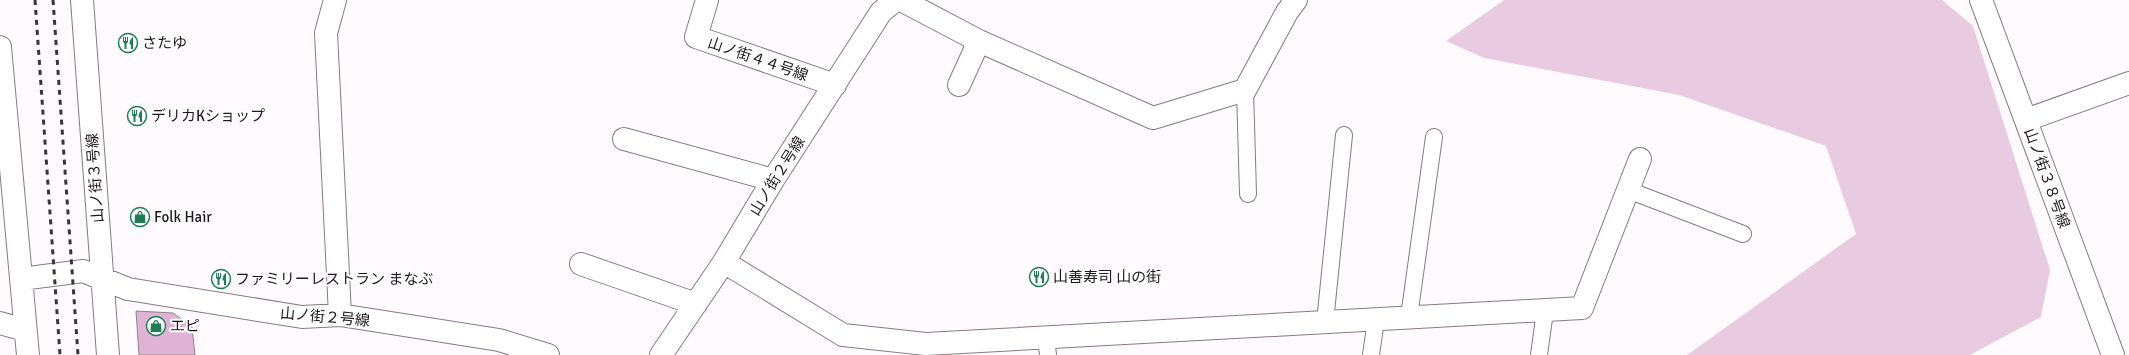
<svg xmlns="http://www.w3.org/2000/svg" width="2129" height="355" viewBox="0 0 2129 355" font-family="Signika,'Noto Sans JP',sans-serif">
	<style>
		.green { fill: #e8cbe1 }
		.building { fill: #deb3d4; stroke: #91808d }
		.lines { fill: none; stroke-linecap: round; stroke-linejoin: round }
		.lane-casing { stroke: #897986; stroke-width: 18 }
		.street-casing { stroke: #897986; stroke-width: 24 }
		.lane { stroke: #fff; stroke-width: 16 }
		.street { stroke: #fff; stroke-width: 22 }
		.rail { stroke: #3a3439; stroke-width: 3; stroke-dasharray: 5 5; stroke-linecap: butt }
		.labels { text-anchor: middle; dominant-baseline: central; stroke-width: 4; stroke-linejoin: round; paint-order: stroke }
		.poi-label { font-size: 15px; fill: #1e181d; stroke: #fff; text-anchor: start }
		.street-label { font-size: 15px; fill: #1e181d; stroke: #fff }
	</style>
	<rect width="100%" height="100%" fill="#fefafd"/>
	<path class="green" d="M1504 0H1942L1973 26 2050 270 2041 317 1970 355H1687L1856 234 1826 146 1679 95 1484 58 1446 41Z"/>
	<path class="building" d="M136 311 173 313 192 327 195 355H139Z"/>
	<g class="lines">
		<defs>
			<path id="lane" d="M1245 90 1248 194
				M1628 190 1743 234
				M1409 317 1434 137
				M1325 322 1344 135
				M1046 338 1048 355
				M1371 355 1376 320
				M1539 355 1545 311"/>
			<path id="street" d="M82 0 108 355
				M335 0 326 33 340 315
				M707 0 696 37 835 85
				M901 0 979 41 1153 118 1245 90 1287 12 1296 0
				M1981 0 2113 355
				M0 47 28 355
				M959 85 979 41
				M2026 120 2129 83
				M624 139 773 180
				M724 262 843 335 926 344 1582 308 1640 159
				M581 264 696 304
				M21 279 83 271 128 289 302 317 340 315 499 340 548 355
				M0 323 25 330
				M661 355 724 262 773 180 881 12 896 0"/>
		</defs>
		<use href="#lane" class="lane-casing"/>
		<use href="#street" class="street-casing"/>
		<use href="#lane" class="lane"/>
		<use href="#street" class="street"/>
		<path class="rail" d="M35 0 60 355
			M53 0 78 355"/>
	</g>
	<defs>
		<symbol id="restaurant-ring" viewBox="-11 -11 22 22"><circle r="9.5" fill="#fff" stroke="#1e7d55" stroke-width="1.5"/><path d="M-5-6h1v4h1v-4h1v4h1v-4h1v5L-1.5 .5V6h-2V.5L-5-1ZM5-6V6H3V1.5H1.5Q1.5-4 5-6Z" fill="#1e7d55"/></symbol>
		<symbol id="shop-ring" viewBox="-11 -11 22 22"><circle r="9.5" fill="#fff" stroke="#1e7d55" stroke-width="1.5"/><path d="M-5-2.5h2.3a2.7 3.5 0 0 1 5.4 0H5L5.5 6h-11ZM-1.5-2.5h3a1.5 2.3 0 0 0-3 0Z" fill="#1e7d55"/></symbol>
	</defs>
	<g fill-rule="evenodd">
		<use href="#restaurant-ring" x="117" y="32" width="22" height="22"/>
		<use href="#restaurant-ring" x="126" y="105" width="22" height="22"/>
		<use href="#shop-ring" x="129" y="206" width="22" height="22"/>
		<use href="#restaurant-ring" x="1028" y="266" width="22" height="22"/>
		<use href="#restaurant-ring" x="210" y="268" width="22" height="22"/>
		<use href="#shop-ring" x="145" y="315" width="22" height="22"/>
	</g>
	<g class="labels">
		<g class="poi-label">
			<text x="142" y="43">さたゆ</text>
			<text x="151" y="116">デリカKショップ</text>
			<text x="154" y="217">Folk Hair</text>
			<text x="1053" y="277">山善寿司 山の街</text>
			<text x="235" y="279">ファミリーレストラン まなぶ</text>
			<text x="170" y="326">エピ</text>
		</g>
		<g class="street-label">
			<text transform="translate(758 59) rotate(19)">山ノ街４４号線</text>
			<text transform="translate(777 176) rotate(-58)">山ノ街２号線</text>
			<text transform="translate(95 178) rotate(-94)">山ノ街３号線</text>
			<text transform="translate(2047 178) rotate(70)">山ノ街３８号線</text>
			<text transform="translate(325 317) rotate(5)">山ノ街２号線</text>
		</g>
	</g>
</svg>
